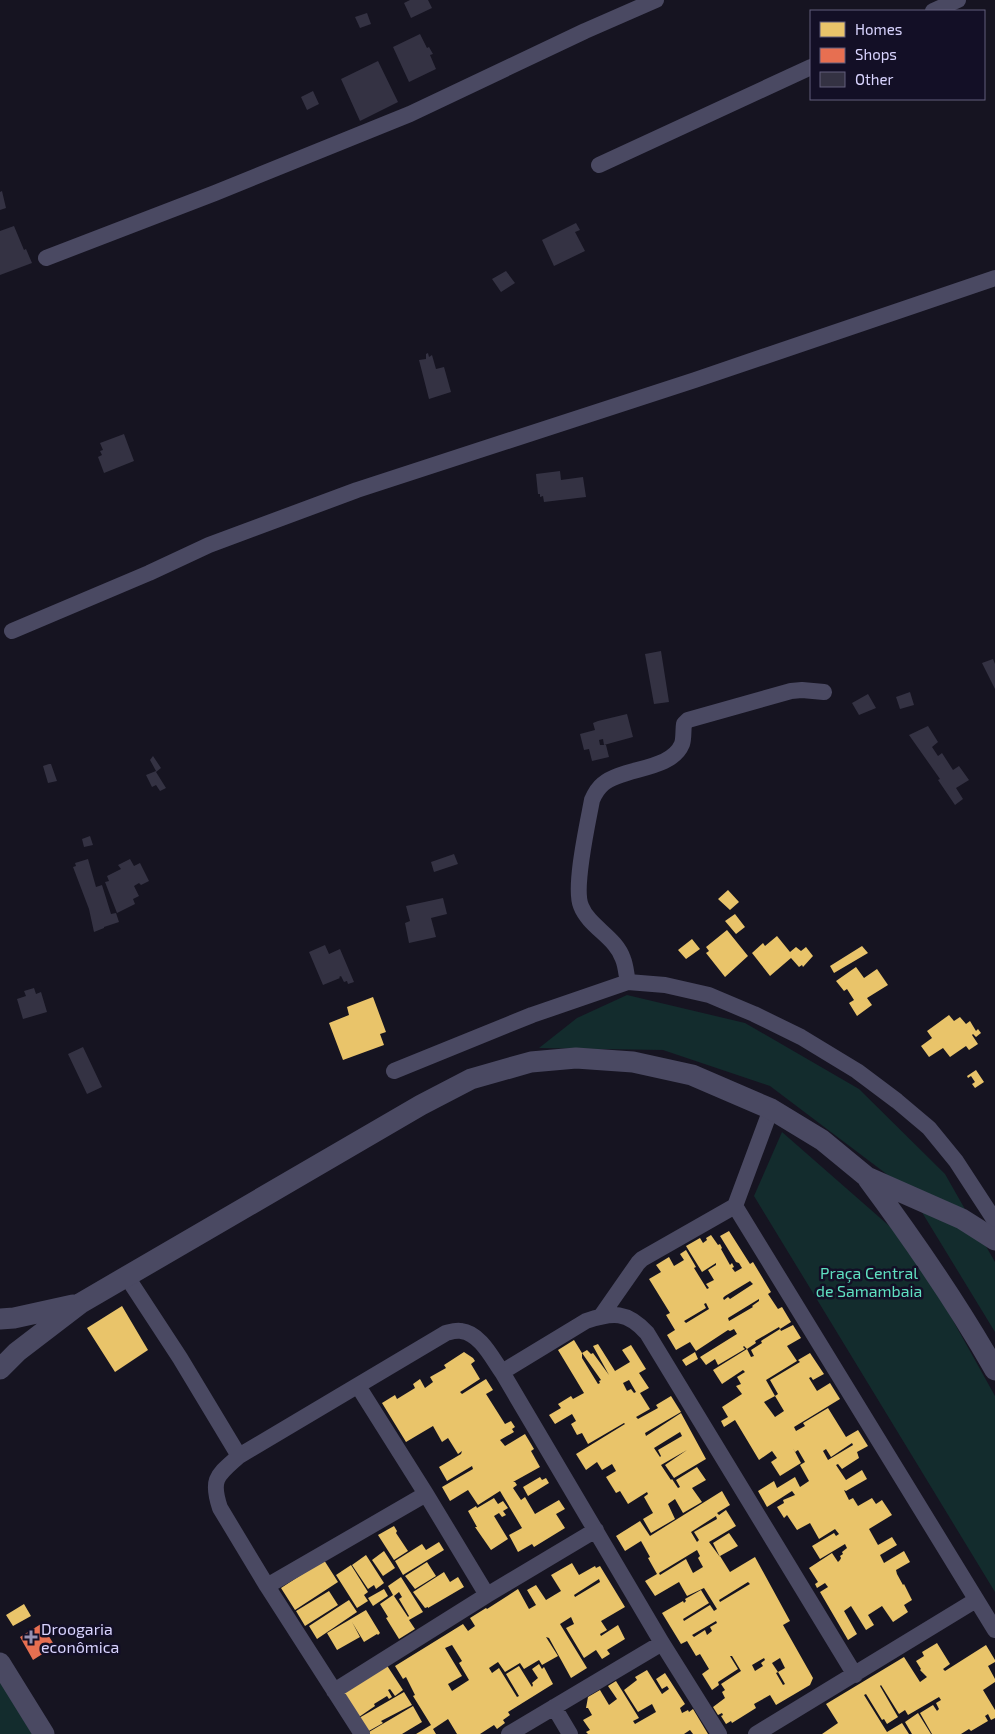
<svg xmlns="http://www.w3.org/2000/svg" width="995" height="1734" viewBox="0 0 995 1734" font-family="'Exo 2',sans-serif">
	<style>
		.green { fill: #132c2d }
		.homes { fill: #e9c46a; fill-rule: evenodd }
		.shops { fill: #e76f51 }
		.building { fill: #343243 }
		.lines { fill: none; stroke-linecap: round; stroke-linejoin: round }
		.minor { stroke: #4a4962; stroke-width: 16 }
		.tertiary { stroke: #4a4962; stroke-width: 21 }
		.poi-dot { fill: #9591b1; stroke: #130f26; stroke-width: 2 }
		.labels { text-anchor: middle; dominant-baseline: central; stroke-width: 5; stroke-linejoin: round; paint-order: stroke }
		.park-label { font-size: 16px; fill: #5fe0c0; stroke: #130f26 }
		.poi-label { font-size: 16px; fill: #d9d4ff; stroke: #130f26; text-anchor: start }
	</style>
	<rect width="100%" height="100%" fill="#161421"/>
	<path class="green" d="M627 995 745 1023 859 1089 945 1174 995 1262V1332L909 1191 770 1086 663 1050 539 1048 577 1018Z
		M782 1132 911 1245 995 1396V1592L754 1196Z
		M0 1681 32 1734H0Z"/>
	<path class="homes" d="M728 890 739 902 730 910 718 899Z
		M735 914 745 927 736 934 725 921Z
		M727 930 748 956 725 977 706 953 709 951 706 947Z
		M777 936 790 952 796 947 801 951 806 947 813 956 803 967 802 965 799 967 791 958 770 976 752 953 763 943 765 946Z
		M692 939 700 949 686 959 678 950Z
		M862 946 868 953 834 973 830 966Z
		M856 967 864 978 877 969 888 985 867 998 872 1005 857 1016 849 1003 854 1000 847 989 844 991 836 981Z
		M373 997 386 1032 380 1034 384 1045 343 1060 329 1023 349 1015 347 1007Z
		M949 1015 954 1021 960 1017 966 1024 970 1021 976 1031 978 1029 981 1033 976 1037 973 1034 972 1035 978 1044 969 1050 966 1046 950 1057 943 1048 929 1057 921 1046 932 1038 927 1031Z
		M976 1070 984 1082 975 1088 972 1084 975 1082 971 1076 968 1078 967 1076Z
		M729 1231 750 1264 753 1262 771 1292 768 1294 778 1309 782 1307 791 1322 780 1329 781 1331 793 1325 801 1338 787 1346 797 1361 766 1380 775 1396 764 1402 775 1417 784 1411 775 1396 778 1394 770 1380 800 1362 798 1360 810 1353 824 1374 813 1380 811 1377 809 1378 817 1391 830 1383 840 1399 794 1427 796 1431 805 1426 803 1423 828 1408 846 1437 858 1430 868 1446 857 1452 859 1458 842 1469 838 1464 836 1465 846 1480 862 1470 867 1479 846 1491 844 1490 849 1500 853 1498 858 1506 872 1498 876 1504 882 1500 892 1515 869 1529 878 1545 892 1537 897 1545 880 1555 884 1563 904 1551 910 1562 896 1570 897 1574 903 1585 904 1584 912 1600 904 1605 908 1612 893 1622 882 1606 868 1615 874 1625 866 1630 851 1606 844 1611 857 1634 848 1640 820 1592 828 1587 825 1583 817 1588 815 1584 818 1582 809 1568 832 1553 838 1562 840 1560 841 1558 840 1556 843 1554 842 1552 847 1548 845 1544 820 1559 812 1546 834 1533 836 1536 839 1534 835 1529 819 1539 810 1523 797 1530 787 1515 784 1518 777 1507 784 1503 783 1500 795 1495 792 1491 767 1507 758 1491 774 1481 777 1488 795 1477 800 1487 809 1481 800 1465 805 1462 798 1450 795 1452 793 1448 801 1463 780 1476 771 1462 777 1458 772 1451 759 1460 735 1420 724 1427 721 1421 728 1417 722 1407 742 1394 736 1386 741 1384 737 1377 745 1372 743 1370 722 1384 713 1370 747 1349 744 1346 743 1347 745 1349 718 1365 715 1359 706 1365 700 1357 737 1334 734 1329 730 1331 728 1330 696 1351 690 1342 676 1350 667 1335 675 1330 666 1315 670 1313 649 1279 661 1272 656 1265 669 1257 674 1266 684 1260 680 1254 686 1250 696 1267 694 1268 707 1289 709 1288 706 1284 714 1280 708 1270 716 1265V1263L702 1272 686 1246 700 1238 703 1243 707 1240 706 1238 711 1235 718 1245 720 1244 722 1248 721 1249 730 1265 732 1263 734 1267 732 1268 735 1272 742 1268 739 1263 736 1262 720 1236ZM750 1281 753 1284 730 1299 728 1297 724 1300 723 1298 725 1296ZM759 1299V1301L752 1306 753 1307 729 1321 728 1318ZM706 1303 709 1309 686 1323 684 1321 706 1308 704 1304ZM779 1327 780 1329 761 1341 762 1343 751 1350 754 1356 751 1357 747 1349 756 1343 755 1341ZM852 1443 853 1445 828 1460 823 1451 826 1449 831 1457Z
		M122 1306 148 1350 115 1372 87 1328Z
		M574 1340 582 1353 587 1350 591 1354 593 1353 609 1375 593 1346 598 1344 615 1371 630 1362 622 1350 631 1345 646 1369 639 1373 649 1388 640 1393 650 1409 636 1417 638 1419 658 1408 656 1405 671 1396 681 1412 645 1433 646 1436 681 1413 706 1459 674 1478 665 1465 687 1450 661 1465 671 1480 672 1479 678 1488 680 1487 676 1480 697 1467 706 1480 692 1488 702 1502 683 1513 675 1499 668 1504 675 1519 651 1533 643 1519 653 1513 644 1497 648 1494 647 1492 628 1504 620 1491 616 1493 606 1477 616 1471 612 1464 602 1470 597 1462 586 1470 576 1454 625 1424 624 1423 588 1444 582 1433 577 1435 571 1424 576 1421 572 1414 555 1424 549 1415 561 1408 558 1404 571 1396 573 1399 584 1393 558 1350ZM582 1353 601 1380 599 1381 600 1383 598 1384 582 1358ZM629 1380 636 1392 634 1393 631 1389 627 1391 623 1383ZM680 1432 682 1436 658 1450 661 1456 660 1457 654 1448Z
		M464 1352 473 1358 475 1361 471 1364 480 1379 460 1392 462 1394 486 1379 493 1390 486 1394 505 1424 511 1421 515 1427 512 1429 514 1432 500 1440 505 1446 525 1434 534 1449 531 1451 540 1467 513 1482H515L517 1485 513 1488 521 1500 525 1497 535 1514 559 1500 565 1509 556 1514 565 1528 534 1547 532 1544 518 1552 509 1535 522 1528 500 1491 478 1505 468 1490 450 1501 442 1487 473 1469 472 1466 447 1481 439 1467 461 1454 462 1451 458 1454 448 1438 442 1442 433 1426 406 1442 382 1403 395 1395 397 1399 415 1388 413 1384 420 1379 425 1388 433 1382 430 1377 446 1368 444 1365Z
		M695 1352 698 1359 686 1366 682 1360Z
		M540 1477 542 1480 546 1478 549 1483 528 1496 523 1487Z
		M722 1491 730 1505 717 1513 719 1515 726 1510 736 1526 709 1542 720 1557 713 1543 729 1533 738 1546 720 1556 730 1572 755 1557 790 1621 783 1625 813 1678 810 1685 776 1705 770 1695 754 1704 756 1708 732 1723 731 1721 726 1724 721 1716 723 1715 722 1713 718 1715 713 1707 725 1698 722 1692 725 1690 721 1684 741 1671 732 1656H730L738 1669 718 1682 719 1685 712 1690 702 1674 709 1669 700 1654 696 1656 687 1641 681 1644 662 1613 683 1601 684 1603 686 1601 685 1599 701 1590 709 1603 683 1619 684 1621 710 1605 714 1611 717 1609 704 1588 687 1596 679 1582 655 1596 645 1581 657 1574 648 1558 650 1557 641 1541 625 1551 616 1536 640 1521 650 1536ZM716 1516 717 1519 694 1532 699 1540 697 1542 691 1532ZM697 1550 700 1556 698 1558 703 1567 693 1573 686 1559 660 1575 659 1573ZM748 1582 750 1584 720 1602 719 1600ZM716 1621 717 1623 710 1627 712 1631 707 1635 705 1630 694 1637 692 1635ZM764 1658 765 1660 761 1663 763 1666 755 1671 752 1665ZM780 1658 785 1668 778 1672 785 1684 783 1685 776 1673 778 1672 772 1663Z
		M494 1498 498 1504 503 1501 508 1508 503 1511 506 1515 502 1517 499 1513 494 1516 508 1539 491 1550 475 1527H477L468 1511 476 1506 477 1508Z
		M394 1526 397 1531 396 1533 408 1551 394 1560 378 1535Z
		M439 1542 444 1550 403 1575 395 1561 422 1544 426 1550Z
		M384 1551 395 1568 383 1576 372 1560Z
		M366 1555 384 1583 376 1589 374 1585 368 1589 352 1565Z
		M324 1560 338 1582 295 1610 281 1588Z
		M427 1562 436 1576 415 1589 405 1576Z
		M572 1563 579 1575 595 1566 596 1568 600 1566 625 1607 601 1621 607 1630 600 1634 601 1636 618 1625 625 1639 607 1650 610 1654 602 1659 596 1650 584 1658 566 1628 574 1624 571 1617 560 1624 587 1668 571 1678 549 1638 546 1637 558 1656 542 1665 539 1660 524 1669 520 1663 505 1672 498 1662 489 1668 492 1673 499 1668 517 1697 519 1696 506 1674 519 1666 532 1687 533 1685 532 1683 538 1678 532 1669 539 1664 542 1669 544 1667 553 1684 508 1712 510 1715 503 1720 505 1723 497 1729 494 1725 480 1734H457L448 1719 433 1729 436 1734H416L431 1725 413 1696 415 1695 406 1677 403 1679 395 1666 463 1624 468 1631 475 1626 470 1618 486 1608 487 1609 518 1589 529 1609 536 1605 527 1590 536 1585 546 1600 561 1591 551 1575ZM599 1579 600 1582 575 1597 574 1595ZM452 1645 462 1661 459 1663 469 1680 452 1691 448 1684 462 1676 445 1648Z
		M351 1565 368 1592 364 1595 368 1601 357 1608 336 1575Z
		M444 1572 450 1582 458 1577 464 1587 428 1608V1607L425 1608 413 1592Z
		M401 1577 423 1612 409 1620 415 1629 399 1639 386 1618 388 1617 380 1604 393 1595 388 1586ZM399 1592 402 1597 399 1599 409 1616 408 1617 394 1596Z
		M384 1589 388 1596 373 1606 368 1598Z
		M329 1591 338 1605 305 1626 296 1611Z
		M349 1600 357 1612 317 1639 309 1626Z
		M24 1604 31 1616 13 1626 6 1615Z
		M366 1610 380 1633 378 1635 377 1634 364 1642 352 1622 360 1637 337 1650 327 1633Z
		M937 1643 950 1664 943 1669 945 1671 986 1645 995 1660V1662L988 1666 995 1679V1682L983 1690 995 1710V1718L991 1720 988 1714 985 1716 988 1721 971 1731 969 1729 961 1734H932L920 1713 933 1705 937 1711 939 1709 936 1703 941 1700 939 1697 908 1715 905 1710 899 1714 881 1685 880 1686 898 1717 887 1724 884 1719 882 1720 866 1694 864 1695 887 1732 902 1723 909 1734H822L838 1723 826 1704 904 1657 920 1682 927 1677 920 1670 921 1669 916 1661 924 1656 922 1652Z
		M386 1664 403 1690 395 1696 390 1689 388 1690 392 1697 389 1699 387 1696 374 1704 375 1706 359 1717 341 1690Z
		M647 1670 662 1694 669 1689 667 1686 662 1689 656 1679 665 1673 685 1704 680 1708 682 1713 688 1710 689 1712 693 1709 708 1734H693L690 1730 684 1734H588L586 1732 590 1730 583 1720 592 1715 588 1708H586L588 1697 600 1690 609 1705 617 1699 608 1686 616 1681 639 1718 633 1721 635 1724 656 1712 652 1704 638 1712 624 1690 637 1680 635 1677Z
		M404 1692 412 1705 381 1721 383 1723 367 1732 359 1718Z
		M413 1706 422 1722 402 1734H370L369 1732Z
		M918 1713 931 1734H912L905 1722Z"/>
	<path class="shops" d="M41 1624 55 1646 33 1660 20 1637Z"/>
	<path class="building" d="M410 0H428L432 8 411 18 404 3Z
		M367 13 371 24 360 28 355 17Z
		M420 34 427 48 429 47 433 54 430 55 436 69 409 82 393 47Z
		M378 61 398 102 360 121 341 79Z
		M313 91 319 104 307 110 301 97Z
		M2 191 6 208 0 210V192Z
		M576 223 580 230 575 232 585 251 554 266 542 240Z
		M14 226 24 250 26 249 32 263 0 275V231Z
		M506 271 515 283 501 292 492 279Z
		M428 353 429 357 432 355 436 369 444 367 451 392 429 399 419 360 426 359V354Z
		M124 434 134 461 104 473 98 457 102 455 100 451 103 450 100 443Z
		M560 471 561 480 583 477 586 497 544 502 543 496 540 497V494H538L536 474Z
		M661 651 669 702 654 704 645 654Z
		M993 659 995 664V689L982 663Z
		M910 692 914 705 900 709 896 697Z
		M868 694 876 708 859 715 852 703Z
		M627 714 633 737 604 745 603 739 599 740 600 745H606L609 757 592 761 589 749 584 750 580 734 595 730 593 723 598 721Z
		M928 726 938 742 932 747 938 756 942 753 953 770 959 766 969 780 956 788 963 799 955 805 938 780 940 779 909 735Z
		M153 756 161 768 156 772 166 788 160 791 156 785 152 787 146 775 156 771 150 760Z
		M49 764H51L57 781 48 783 43 766Z
		M90 836 93 845 84 847 82 839Z
		M454 854 458 864 434 872 431 862Z
		M88 859 96 887 102 885 111 914 116 913 119 922 104 927V928L94 932 89 909 73 867 76 866 75 863Z
		M130 859 134 866 140 863 149 881 141 885 139 883 134 886 139 896 133 899 135 904 117 913 105 882 109 881 107 876 121 869 118 865Z
		M443 898 447 914 431 918 436 937 409 943 405 923 410 921 406 906Z
		M325 945 329 954 340 949 354 982 348 984 347 981 344 982 341 976 339 977 340 978 323 985 309 952Z
		M34 988 36 994 41 992 47 1012 23 1019 17 999 26 996 24 991Z
		M83 1047 102 1087 87 1094 68 1054Z"/>
	<g class="lines">
		<path class="minor" d="M933 11 958 0
			M599 165 811 67
			M46 258 215 193 410 114 585 31 656 0
			M12 631 149 573 209 545 357 490 695 380 995 278
			M628 982C626 974 626 966 623 959 616 937 589 927 581 906 573 888 588 822 592 800 595 793 598 788 603 784 623 767 671 771 682 744 684 738 683 730 684 724L688 720 791 691 802 690 824 692
			M394 1071 532 1015 628 982 665 985 709 995 754 1014 801 1037 857 1071 897 1101 929 1128 956 1161 995 1221
			M771 1109 735 1206 995 1630
			M127 1277 180 1358 239 1456
			M601 1316 638 1263 642 1259 735 1206
			M502 1372 586 1321C613 1312 627 1311 647 1333L855 1675
			M358 1386 426 1494 487 1595
			M267 1586 426 1494
			M334 1691 487 1595 596 1530
			M554 1707 570 1734
			M362 1734 267 1586 220 1508C210 1478 218 1475 239 1456L446 1333C450 1332 456 1330 461 1331 480 1333 492 1358 502 1372L662 1643 719 1734
			M509 1734 662 1643
			M756 1734 976 1600"/>
		<path class="tertiary" d="M868 1179C914 1241 957 1303 995 1370
			M0 1319 14 1318 73 1305
			M0 1369 17 1352 81 1303 421 1105 471 1079 531 1062 576 1058 633 1062 692 1075 771 1109 822 1140 867 1177 962 1219 995 1240
			M0 1663 44 1734"/>
	</g>
	<path class="poi-dot" d="M28.5 1629.5h5v5h5v5h-5v5h-5v-5h-5v-5h5z"/>
	<g class="labels">
		<g class="park-label">
			<text x="869" y="1272">Praça Central<tspan x="869" dy="18">de Samambaia</tspan></text>
		</g>
		<g class="poi-label">
			<text x="41" y="1628">Droogaria<tspan x="41" dy="18">econômica</tspan></text>
		</g>
	</g>
	<rect x="810" y="10" width="175" height="90" fill="#130f26" stroke="#625e7d"/>
	<rect x="820" y="22" width="25" height="15" fill="#e9c46a" stroke="#625e7d"/>
	<text x="855" y="35" font-size="15" fill="#d9d4ff">Homes</text>
	<rect x="820" y="48" width="25" height="15" fill="#e76f51" stroke="#625e7d"/>
	<text x="855" y="60" font-size="15" fill="#d9d4ff">Shops</text>
	<rect x="820" y="72" width="25" height="15" fill="#343243" stroke="#625e7d"/>
	<text x="855" y="85" font-size="15" fill="#d9d4ff">Other</text>
</svg>
